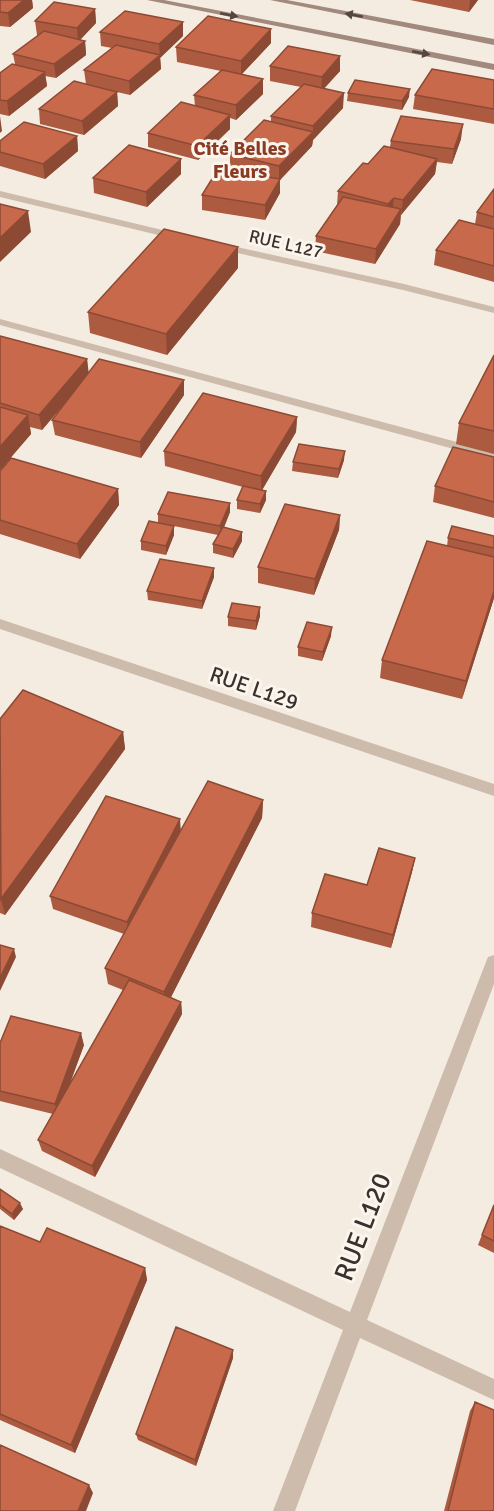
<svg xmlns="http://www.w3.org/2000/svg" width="494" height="1511" viewBox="0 0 494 1511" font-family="Signika,sans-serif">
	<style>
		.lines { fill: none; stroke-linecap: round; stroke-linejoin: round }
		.street { fill: #cdbbac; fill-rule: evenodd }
		.secondary { fill: #a18a7d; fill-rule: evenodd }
		.wall { fill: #ac5a40 }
		.shaded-wall { fill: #8c4a34 }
		.building { fill: #c8694b; stroke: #8c4a34; stroke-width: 1.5 }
		.oneway { fill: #544640 }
		.labels { text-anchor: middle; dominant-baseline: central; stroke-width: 6; stroke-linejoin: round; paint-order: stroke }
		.far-street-label { font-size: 18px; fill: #3b302b; stroke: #fbf5ee }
		.far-neighbourhood-label { font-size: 20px; font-weight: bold; fill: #8c3b22; stroke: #fbf5ee }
		.street-label { font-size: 22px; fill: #3b302b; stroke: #fbf5ee }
		.near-street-label { font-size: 27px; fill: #3b302b; stroke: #fbf5ee }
	</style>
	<rect width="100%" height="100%" fill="#f4ebe1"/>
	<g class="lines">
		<path class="street" d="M0 191 183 235 184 237 179 240 0 197Z
			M219 243 404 284 494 307V313L403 290 215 248 214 246Z
			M0 319 494 452V460L0 325Z
			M0 619 494 784V796L0 629Z
			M494 955V984L367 1320 494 1379V1400L360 1338 295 1511H273L343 1330 0 1168V1149L350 1312 486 962 488 957Z"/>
		<path class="secondary" d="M147 0H164L494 64V70Z
			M270 0H287L494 39V45Z"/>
	</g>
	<path class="wall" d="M0 0H32L33 8 10 27 0 26Z
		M410 0H478L469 12Z
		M95 9 96 23 80 40 85 41 86 55 56 78 45 76 47 86 9 116 0 114V73L15 64 13 54 38 36 37 35 35 21Z
		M100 32 183 36 160 58 161 69 130 95 117 92 118 106 84 135 40 124 39 109 86 84 84 70 112 48 101 46Z
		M271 43 242 74 263 79V94L236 120 230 118V129L198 160 148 147V133L195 106 194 95 221 71 177 62 176 47Z
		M270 66 340 71 324 89 343 108 313 140 312 146 280 180V193L265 220 202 210V195L250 174 230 169V154L271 121V116L301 87 270 81Z
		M494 80V124L413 109 415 95Z
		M348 93 409 97 402 110 347 101Z
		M77 136 78 151 45 179 0 166V141Z
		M461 139 452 164 437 162 435 174 401 215 400 224 375 264 315 251 316 236 337 205 338 191 368 164 390 147 391 141Z
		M181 174 147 207 94 193 93 178Z
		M494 189V282L434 265 436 250 475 224 477 212Z
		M238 268 167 355 90 333 88 312Z
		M0 336 87 359 88 373 184 395 141 458 55 435 52 420 72 394 42 430 30 427 31 434 0 470Z
		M494 355V454L456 444 459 423Z
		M297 417 296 432 262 490 266 491V500L260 513 237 509V500L243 487 165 466 164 451Z
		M494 457V518L433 502 435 486Z
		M344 460 338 478 292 471 293 462Z
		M0 471 118 489 119 505 80 559 0 534Z
		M230 512 224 527 242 532V541L233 558 213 553V544L218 535 174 526V535L166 555 141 550V541L158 523V514Z
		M340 515 339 530 314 595 258 583V567Z
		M494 536V598L462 699 380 678 382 660 447 546 448 538Z
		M214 568V577L202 609 148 600 147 591Z
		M260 616 256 630 228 626V617Z
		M331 636 322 661 298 656V647Z
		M0 719 123 732 125 749 5 915 0 913Z
		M263 800 262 818 171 997 181 1002 182 1014 95 1177 42 1151 38 1140 53 1114 0 1101V1043L84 1045 69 1086 123 990 108 984 105 968 124 934 53 909 50 896 180 819V832Z
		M415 858 412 872 391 948 311 927 312 913 367 885Z
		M0 1189 23 1209 14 1220 0 1209Z
		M494 1204V1253L478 1245Z
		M0 1226 40 1242 145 1268 147 1280 75 1453 0 1420Z
		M233 1358 196 1466 138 1440 136 1434Z
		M475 1402 494 1511H444L470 1411Z"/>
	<path class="shaded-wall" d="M24 0H32L33 8 10 27 8 13Z
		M470 0H478L469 12Z
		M95 9 96 23 78 42 77 28Z
		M183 22V36L160 58 159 44Z
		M271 29V43L241 75V61Z
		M85 41 86 55 56 78 54 64Z
		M160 55 161 69 130 95 129 81Z
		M340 56V71L321 91 322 77Z
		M45 72 47 86 9 116 7 101Z
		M263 79V94L236 120V105Z
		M410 89 409 97 402 110V101Z
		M117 92 118 106 84 135 82 121Z
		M344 93 343 108 313 140 312 146 280 180V193L265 220V205L279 180V166L313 132V126Z
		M230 115V129L198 160 197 146Z
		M0 116 2 131 0 133Z
		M463 124 461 139 452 164 454 149Z
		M77 136 78 151 45 179 43 164Z
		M181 159V174L147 207 146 192Z
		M437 159 435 174 401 215 403 200Z
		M394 198 392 213 387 219 388 204Z
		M401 209 400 224 375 264 376 249Z
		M28 211 31 232 0 262V238Z
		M238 247V268L167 355 166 334Z
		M87 359 89 375 42 430 39 415Z
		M184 380V395L141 458 140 442Z
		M28 415 31 434 0 470V447Z
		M297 417 296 432 261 492V476Z
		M345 451 344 460 338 478 339 469Z
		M118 489 119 505 80 559 77 544Z
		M266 491V500L260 513V504Z
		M230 503V512L221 535 220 526Z
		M340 515 339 530 314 595 315 579Z
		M174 526V535L166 555V546Z
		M242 532V541L233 558V549Z
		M214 568V577L202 609V601Z
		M494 591V598L462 699 466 681Z
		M260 607V616L256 630V621Z
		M332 627 331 636 322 661 323 652Z
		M123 732 125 749 5 915 1 899Z
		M263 800 262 818 166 1007 164 992Z
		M180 819 181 833 129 935 127 922Z
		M415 858 412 872 391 948 393 935Z
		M14 949 16 957 0 991V978Z
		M181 1002 182 1014 95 1177 92 1166Z
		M81 1033 84 1045 58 1116 55 1104Z
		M20 1203 23 1209 14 1220 12 1214Z
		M145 1268 147 1280 75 1453 71 1445Z
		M233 1350V1358L196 1466 195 1460Z
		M89 1485 93 1493 86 1511H78Z"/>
	<path class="building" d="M0 0H24L8 13 0 12Z
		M54 2 95 9 77 28 35 21Z
		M125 11 183 22 159 44 100 32Z
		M208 16 271 29 241 61 176 47Z
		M44 31 85 41 54 64 13 54Z
		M116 45 160 55 129 81 84 70Z
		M288 46 340 56 322 77 270 66Z
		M12 64 45 72 7 101 0 100V73Z
		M432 69 494 80V109L415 95Z
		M222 70 263 79 236 105 194 95Z
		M355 80 410 89 402 101 348 93Z
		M74 81 117 92 82 121 39 109Z
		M304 84 344 93 313 126 271 116Z
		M181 102 230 115 197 146 148 133Z
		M401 116 463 124 454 149 391 141Z
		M264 120 313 132 279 166 230 154Z
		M24 122 77 136 43 164 0 152V141Z
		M129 145 181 159 146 192 93 178Z
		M384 146 437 159 403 200 394 198 388 204 338 191 363 163 368 164Z
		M218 169 280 179 265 205 202 195Z
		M494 189V217L477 212Z
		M343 197 401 209 376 249 316 236Z
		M0 204 28 211 0 238Z
		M459 220 494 229V266L436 250Z
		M164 229 238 247 166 334 88 312Z
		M0 336 87 359 39 415 0 403Z
		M494 355V431L459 423Z
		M99 359 184 380 140 442 52 420Z
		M203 393 297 417 261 476 164 451Z
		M0 407 28 415 0 447Z
		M299 444 345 451 339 469 293 462Z
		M453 447 494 457V502L435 486Z
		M11 458 118 489 77 544 0 520V471Z
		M243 486 266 491 260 504 237 500Z
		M168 492 230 503 220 526 158 514Z
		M285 504 340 515 315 579 258 567Z
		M149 521 174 526 166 546 141 541Z
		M452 526 494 536V548L448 538Z
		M223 527 242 532 233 549 213 544Z
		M427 541 494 557V591L466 681 382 660Z
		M160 559 214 568 202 601 147 591Z
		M232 603 260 607 256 621 228 617Z
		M307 622 332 627 323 652 298 647Z
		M23 690 123 732 1 899 0 719Z
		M208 781 263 800 164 992 105 968Z
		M106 796 180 819 127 922 50 896Z
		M379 848 415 858 393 935 312 913 325 874 367 885Z
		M0 945 14 949 0 978Z
		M129 980 181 1002 92 1166 38 1140Z
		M11 1016 81 1033 55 1104 0 1091V1043Z
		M0 1189 20 1203 12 1214 0 1205Z
		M494 1205V1241L482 1235Z
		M0 1226 40 1242 47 1228 145 1268 71 1445 0 1414Z
		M176 1327 233 1350 195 1460 136 1434Z
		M475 1402 494 1410V1511H448Z
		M0 1445 89 1485 78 1511H0Z"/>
	<defs><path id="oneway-solid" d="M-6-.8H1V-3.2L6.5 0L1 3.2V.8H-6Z" transform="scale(1.5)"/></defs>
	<g class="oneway">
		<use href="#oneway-solid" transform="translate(229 15) rotate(11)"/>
		<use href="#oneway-solid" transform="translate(354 15) rotate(-169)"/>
		<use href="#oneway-solid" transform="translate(421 53) rotate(11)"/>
	</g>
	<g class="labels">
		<g class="far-street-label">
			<text transform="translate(286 244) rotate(13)">RUE L127</text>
		</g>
		<g class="far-neighbourhood-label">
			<text x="240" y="148">Cité Belles<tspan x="240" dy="23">Fleurs</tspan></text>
		</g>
		<g class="street-label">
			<text transform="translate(254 688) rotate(19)">RUE L129</text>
		</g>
		<g class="near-street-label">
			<text transform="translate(363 1227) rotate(-69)">RUE L120</text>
		</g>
	</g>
</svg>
